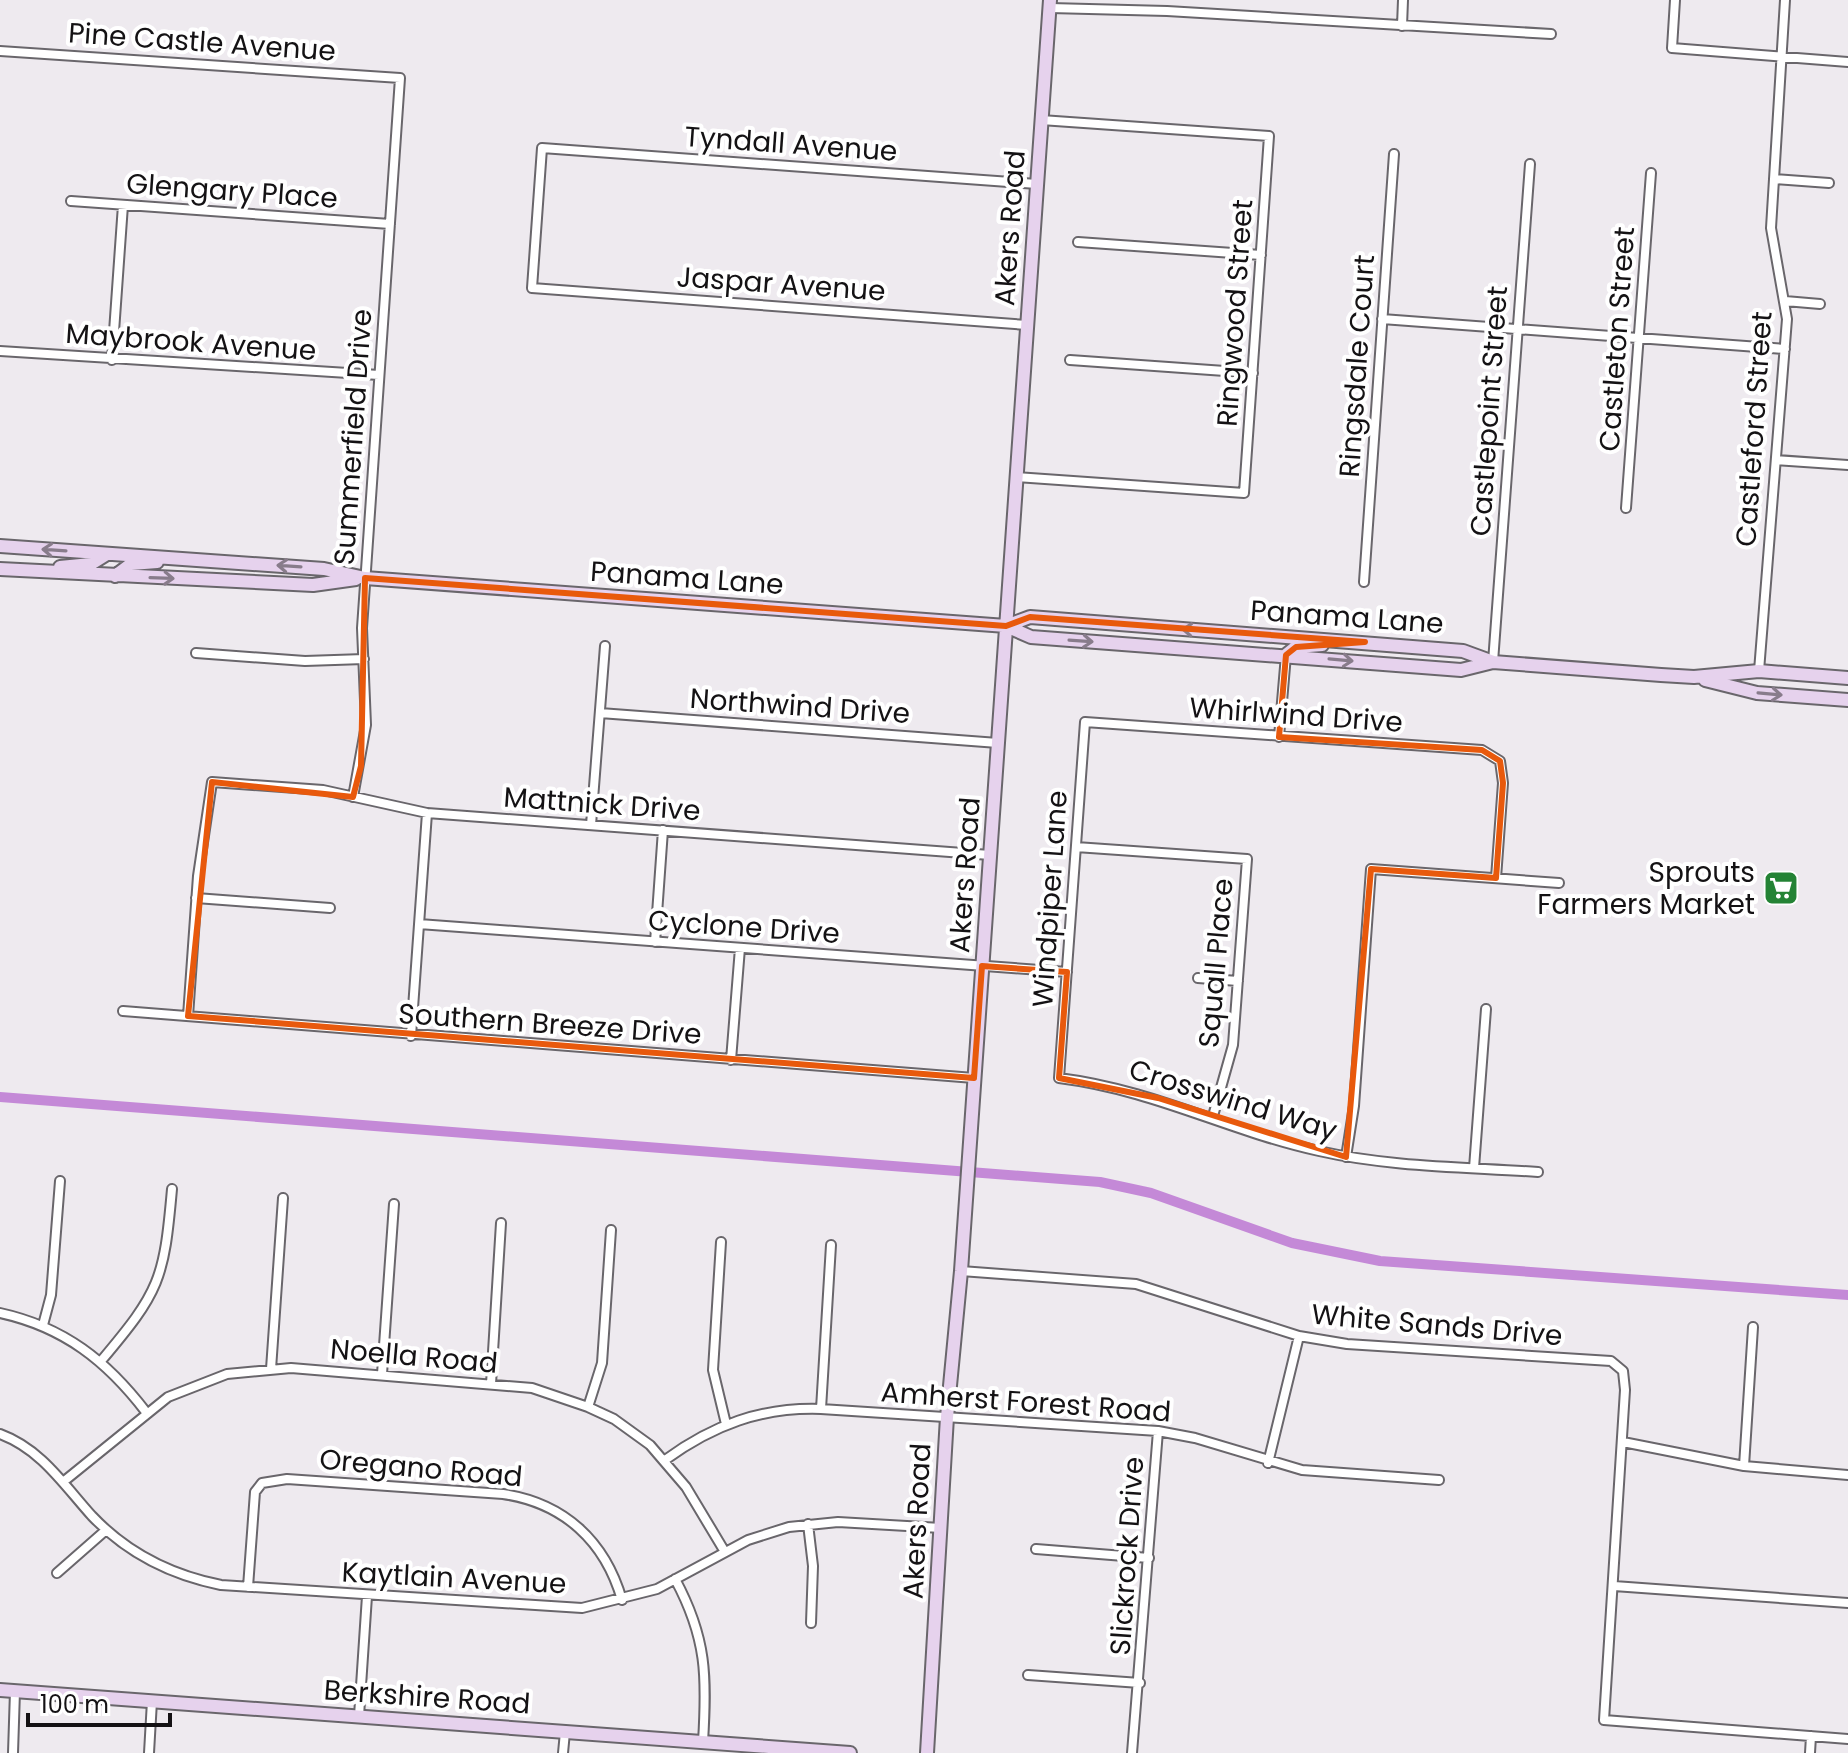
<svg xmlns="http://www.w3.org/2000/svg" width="1848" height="1753" viewBox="0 0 1848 1753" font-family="Poppins,sans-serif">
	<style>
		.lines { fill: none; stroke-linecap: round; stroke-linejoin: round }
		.canal { stroke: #c489d7; stroke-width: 10 }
		.street-casing { stroke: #69666b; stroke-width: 12 }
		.secondary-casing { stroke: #69666b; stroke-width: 16 }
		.street { stroke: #fff; stroke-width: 8 }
		.secondary { stroke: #e6d2ed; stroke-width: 12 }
		.oneway { stroke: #887c8b }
		.marked { fill: none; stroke: #e8590c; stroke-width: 6; stroke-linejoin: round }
		.labels { text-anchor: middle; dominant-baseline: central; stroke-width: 8; stroke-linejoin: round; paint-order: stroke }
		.street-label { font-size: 28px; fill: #141214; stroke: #fff }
		.poi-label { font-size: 28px; fill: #141214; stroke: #fff; text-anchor: end }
	</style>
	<rect width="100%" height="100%" fill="#eeeaef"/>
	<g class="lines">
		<path class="canal" d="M0 1097 1100 1182 1151 1193 1292 1243 1380 1261 1848 1295"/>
		<defs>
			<path id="street" d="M1675 0 1672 48 1848 62
				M1050 8 1167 11 1551 34
				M1402 26 1403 0
				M0 51 400 78 362 628 366 725 353 797
				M1774 179 1829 183
				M71 201 390 224
				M1078 242 1261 255
				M1785 301 1820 304
				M1382 319 1785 349
				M1027 325 532 288 542 148 1037 184
				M0 351 379 375
				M112 360 123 205
				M1070 360 1253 373
				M1776 460 1848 465
				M1016 477 1244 493 1269 136 1041 120
				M1626 508 1651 173
				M1364 582 1394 154
				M196 653 305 661 364 659
				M1493 662 1530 164
				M1759 671 1787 319 1771 228 1785 0
				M600 713 998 743
				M1279 737 1286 655
				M591 825 605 646
				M1076 847 1247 859 1233 1045 1213 1116
				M1496 878 1503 783 1500 761 1482 750 1085 722 1059 1078C1155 1090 1228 1131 1319 1151 1389 1167 1466 1167 1538 1172
				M196 898 330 908
				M419 924 1067 972
				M655 942 663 830
				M1198 978 1238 981
				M123 1011 974 1078
				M188 1016 198 876 212 782 323 790 427 813 990 855
				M411 1036 427 813
				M731 1060 740 948
				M1346 1157 1354 1106 1371 869 1559 883
				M1474 1168 1486 1009
				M721 1242 713 1370 726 1424
				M961 1271 1136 1284 1299 1336 1347 1344 1611 1361 1623 1371 1625 1390 1604 1720 1848 1739
				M0 1313C64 1327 107 1361 146 1412
				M43 1325 51 1295 60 1181
				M101 1361C160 1291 164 1280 172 1189
				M271 1369 283 1198
				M382 1374 394 1204
				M491 1384 501 1223
				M588 1407 602 1363 611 1230
				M821 1409 831 1245
				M0 1434C41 1449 64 1485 92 1516 128 1554 171 1575 221 1585L582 1608 657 1589 748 1540 789 1527 838 1522 941 1528
				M1623 1442 1744 1466 1848 1475
				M665 1460C713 1425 761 1407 821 1409L1158 1431 1195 1438 1302 1470 1439 1480
				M1268 1463 1299 1336
				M1744 1466 1753 1327
				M63 1482 168 1397 227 1374 291 1368 532 1388 588 1407 614 1419 650 1445 686 1487 725 1552
				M808 1524 813 1566 811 1623
				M1036 1549 1149 1558
				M57 1573 106 1530
				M675 1579C707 1638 707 1677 703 1742
				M1614 1586 1848 1603
				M248 1587 255 1492 262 1483 287 1479 503 1494C564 1503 605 1541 622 1600
				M1028 1675 1140 1683
				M359 1716 367 1596
				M13 1753 15 1691
				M149 1753 152 1701
				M563 1753 565 1732
				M1132 1753 1158 1431
				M1810 1753 1811 1736"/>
			<path id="secondary" d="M0 546 324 569 365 578 1006 626 1031 637 1461 670 1493 662
				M60 567 91 564 107 554
				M0 569 313 585 356 579
				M115 576 131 564 157 562
				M1006 626 1030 617 1463 651 1493 662 1661 675 1694 677 1759 671 1848 678
				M1286 655 1296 647 1322 645
				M1705 680 1757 693 1848 700
				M0 1690 850 1753
				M927 1753 947 1417 961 1271 1050 0"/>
		</defs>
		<use href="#street" class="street-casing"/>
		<use href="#secondary" class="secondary-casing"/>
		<use href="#street" class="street"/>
		<use href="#secondary" class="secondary"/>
	</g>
	<defs><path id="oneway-shaft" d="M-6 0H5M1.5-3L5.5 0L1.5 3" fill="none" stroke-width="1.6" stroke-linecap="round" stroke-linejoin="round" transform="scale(2)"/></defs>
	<g class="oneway">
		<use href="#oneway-shaft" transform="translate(54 550) rotate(-176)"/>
		<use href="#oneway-shaft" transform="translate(289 566) rotate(-176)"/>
		<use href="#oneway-shaft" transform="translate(162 578) rotate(2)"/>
		<use href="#oneway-shaft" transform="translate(1194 630) rotate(-176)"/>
		<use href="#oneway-shaft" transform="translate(1081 641) rotate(4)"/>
		<use href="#oneway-shaft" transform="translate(1341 660) rotate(5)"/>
		<use href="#oneway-shaft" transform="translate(1770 694) rotate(5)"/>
	</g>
	<path class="marked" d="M365 578 1006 626 1030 617 1365 642 1296 647 1286 655 1279 737 1482 750 1500 761 1503 783 1496 878 1371 869 1346 1157 1158 1098 1059 1078 1067 972 982 966 974 1078 188 1016 212 782 353 797 361 766Z"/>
	<defs>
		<symbol id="supermarket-square" viewBox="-11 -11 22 22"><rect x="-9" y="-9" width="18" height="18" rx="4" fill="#248335" stroke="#fff"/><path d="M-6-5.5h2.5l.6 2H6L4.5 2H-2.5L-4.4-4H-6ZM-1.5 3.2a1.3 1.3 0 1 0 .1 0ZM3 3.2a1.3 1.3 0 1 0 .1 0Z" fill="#fff"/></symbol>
	</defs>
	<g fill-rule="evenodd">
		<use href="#supermarket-square" x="1761" y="868" width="40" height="40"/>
	</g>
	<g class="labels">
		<g class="street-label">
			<text transform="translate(202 42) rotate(4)">Pine Castle Avenue</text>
			<text transform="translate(791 144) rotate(4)">Tyndall Avenue</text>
			<text transform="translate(232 191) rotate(4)">Glengary Place</text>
			<text transform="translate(1010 228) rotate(-86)">Akers Road</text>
			<text transform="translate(781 284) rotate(4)">Jaspar Avenue</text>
			<text transform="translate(1235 313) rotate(-86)">Ringwood Street</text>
			<text transform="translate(1617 339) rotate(-86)">Castleton Street</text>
			<text transform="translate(191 342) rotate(4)">Maybrook Avenue</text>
			<text transform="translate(1357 366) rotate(-86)">Ringsdale Court</text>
			<text transform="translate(1489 411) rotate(-86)">Castlepoint Street</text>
			<text transform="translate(1754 429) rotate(-86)">Castleford Street</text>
			<text transform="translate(353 437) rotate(-86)">Summerfield Drive</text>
			<text transform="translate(687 578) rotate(4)">Panama Lane</text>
			<text transform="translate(1347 617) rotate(4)">Panama Lane</text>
			<text transform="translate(800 706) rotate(4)">Northwind Drive</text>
			<text transform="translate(1296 715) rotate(4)">Whirlwind Drive</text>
			<text transform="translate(602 804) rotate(4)">Mattnick Drive</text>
			<text transform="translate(965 875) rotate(-86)">Akers Road</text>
			<text transform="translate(1050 899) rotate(-86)">Windpiper Lane</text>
			<text transform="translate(744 927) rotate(4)">Cyclone Drive</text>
			<text transform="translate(1216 963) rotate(-85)">Squall Place</text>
			<text transform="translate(550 1024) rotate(4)">Southern Breeze Drive</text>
			<text transform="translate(1233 1100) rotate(17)">Crosswind Way</text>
			<text transform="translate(1437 1325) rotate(5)">White Sands Drive</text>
			<text transform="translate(414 1356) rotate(5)">Noella Road</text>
			<text transform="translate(1026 1402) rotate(4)">Amherst Forest Road</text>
			<text transform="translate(421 1468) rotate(5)">Oregano Road</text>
			<text transform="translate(917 1521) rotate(-87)">Akers Road</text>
			<text transform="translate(1127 1556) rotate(-86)">Slickrock Drive</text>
			<text transform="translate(454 1578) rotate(3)">Kaytlain Avenue</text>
			<text transform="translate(427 1697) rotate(4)">Berkshire Road</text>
		</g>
		<g class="poi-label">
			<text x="1755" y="872">Sprouts<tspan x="1755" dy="32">Farmers Market</tspan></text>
		</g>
	</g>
	<path d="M28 1713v12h142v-12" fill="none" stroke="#141214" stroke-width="4"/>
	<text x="40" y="1713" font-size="24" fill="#141214" stroke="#ffffff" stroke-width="6" paint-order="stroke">100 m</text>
</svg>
